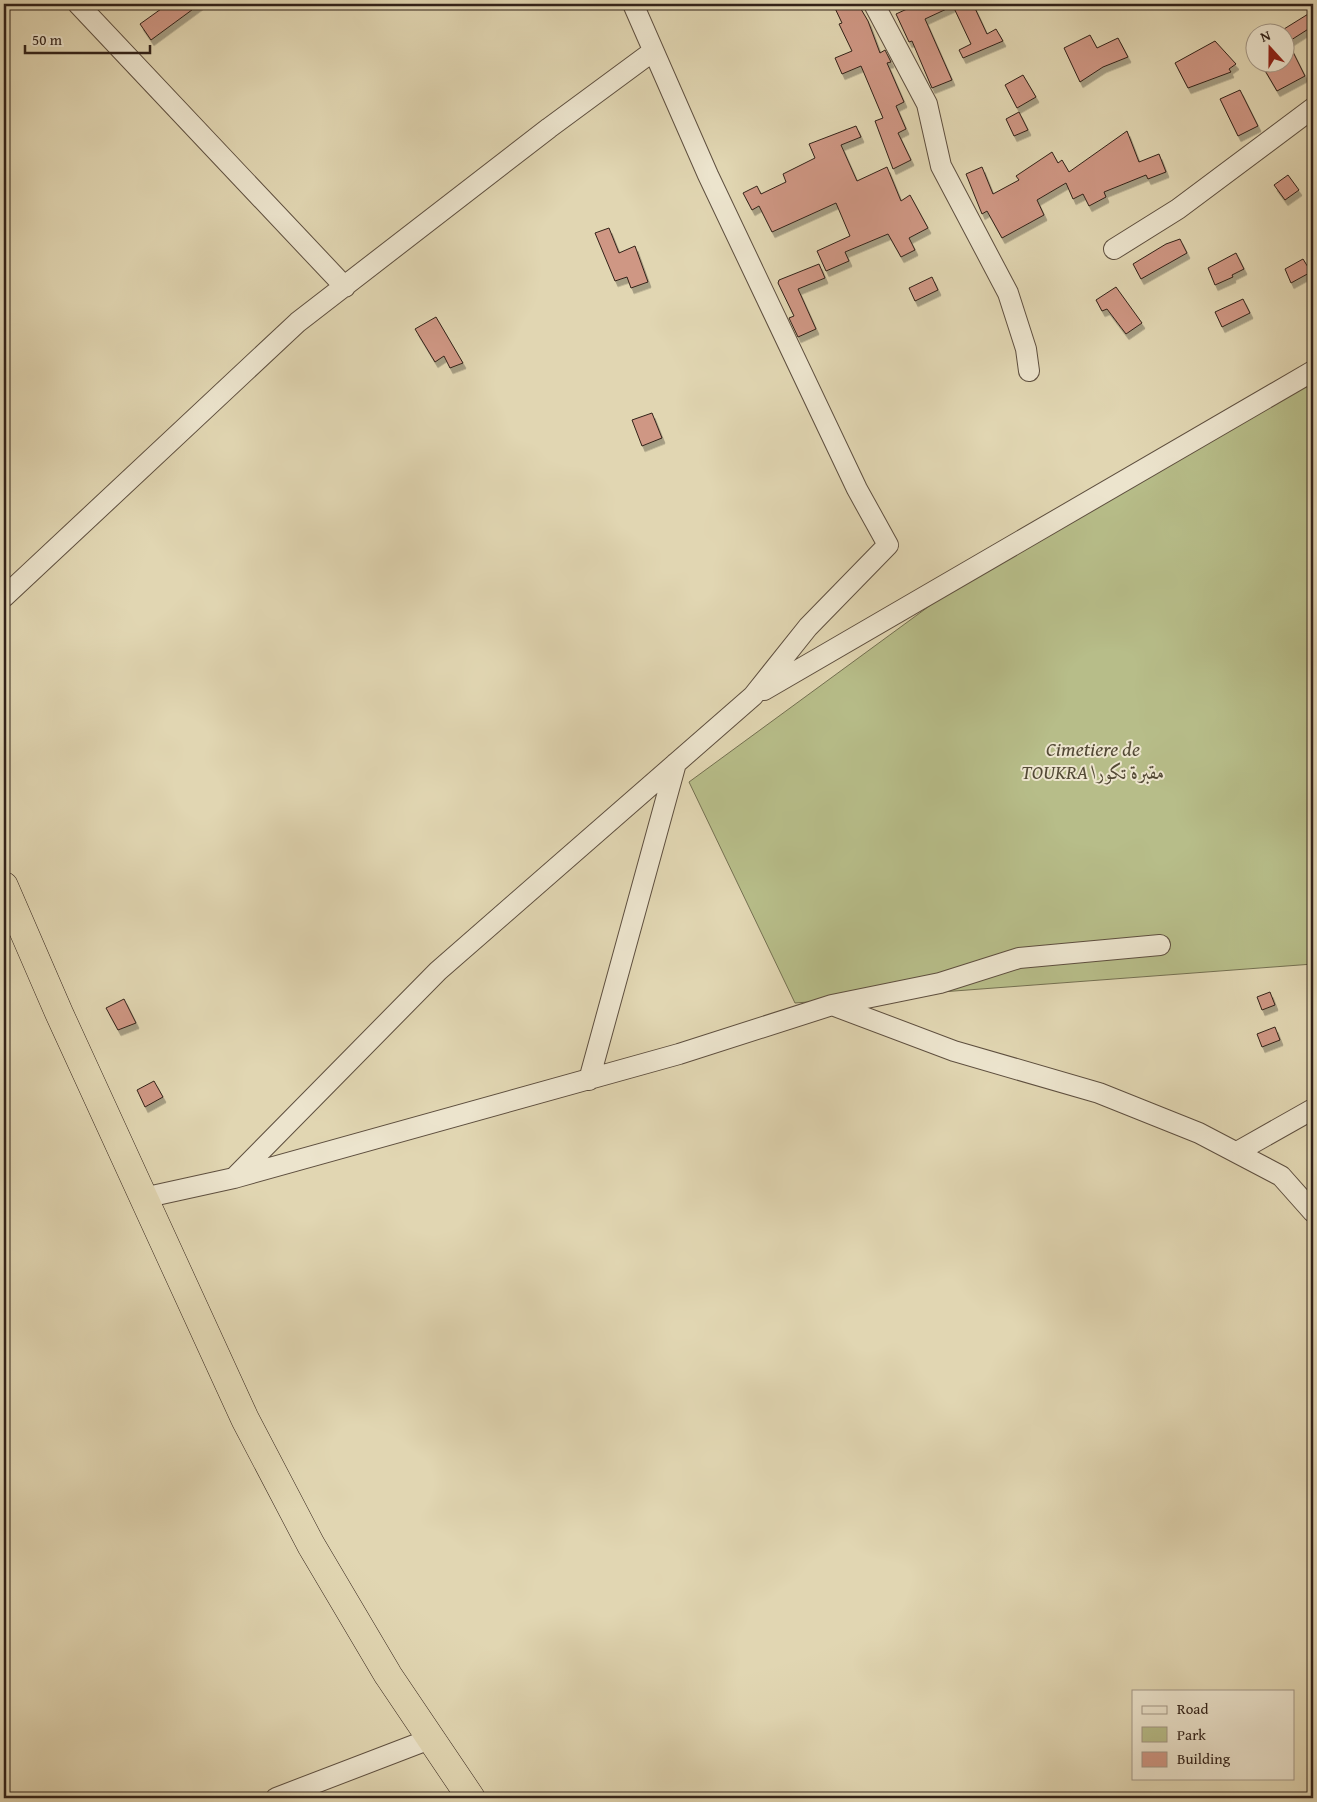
<svg xmlns="http://www.w3.org/2000/svg" width="1317" height="1802" viewBox="0 0 1317 1802" font-family="'Gentium Book Plus',Amiri,serif">
	<style>
		.green { fill: #b7bd89; stroke: #747051 }
		.building { fill: #cf9784; stroke: #322219; filter: url(#shadow) }
		.lines { fill: none; stroke-linecap: round; stroke-linejoin: round }
		.street-casing { stroke: #5e4f3f; stroke-width: 22 }
		.highway-casing { stroke: #322219; stroke-width: 29 }
		.street { stroke: #ece4cd; stroke-width: 20 }
		.highway { stroke: #e1d6b2; stroke-width: 28 }
		.labels { text-anchor: middle; dominant-baseline: central; stroke-width: 4; stroke-linejoin: round; paint-order: stroke }
		.park-label { font-size: 20px; font-style: italic; fill: #534935; stroke: #ece4cd }
	</style>
	<defs>
		<filter id="shadow"><feDropShadow dx="3" dy="5.5" stdDeviation="0" flood-color="#0004"/></filter>
	</defs>
	<rect width="100%" height="100%" fill="#e1d6b2"/>
	<filter id="stains"><feTurbulence type="fractalNoise" baseFrequency=".004" numOctaves="4"/><feColorMatrix values="0 0 0 0 .2 0 0 0 0 .09 0 0 0 0 .02 0 0 0 .5 -.17"/></filter>
	<radialGradient id="worn" r=".72"><stop offset=".6" stop-color="#630" stop-opacity="0"/><stop offset="1" stop-color="#630" stop-opacity=".3"/></radialGradient>
	<path class="green" d="M1313 371V964L795 1003 689 782 1070 503Z"/>
	<path class="building" d="M168 4H200L151 40 140 24Z
		M833 4H858L868 21 880 53 885 50 891 62 887 63 904 102 896 106 906 129 898 133 911 160 893 169 875 121 883 118 861 66 842 74 835 58 852 51 839 24 842 23Z
		M905 4H973L987 34 996 29 1003 41 963 58 959 50 971 44 953 6 925 19 952 80 932 88 912 41 909 42 896 14 907 9Z
		M1313 11V26L1288 42 1305 76 1277 91 1260 62H1284V29Z
		M1090 35 1097 48 1118 38 1128 57 1103 67 1080 82 1064 48Z
		M1215 41 1236 64 1229 69 1231 72 1188 88 1175 63Z
		M1023 75 1036 97 1017 108 1005 85Z
		M1240 90 1258 126 1238 136 1220 99Z
		M1019 112 1028 130 1014 136 1006 119Z
		M856 126 861 137 841 145 857 181 887 167 901 201 910 195 928 228 909 238 915 250 901 257 888 234 845 252 849 261 826 271 817 251 850 236 836 203 772 232 759 206 752 210 743 193 757 186 761 194 786 182 783 174 815 158 809 144Z
		M1127 131 1139 162 1159 154 1166 172 1148 179 1146 175 1104 192 1106 197 1089 206 1083 194 1073 199 1066 183 1037 200 1044 215 1002 238 987 211 982 214 966 174 982 167 993 194 1019 180 1016 176 1052 152 1058 163 1062 160 1069 172Z
		M1288 175 1299 190 1285 200 1274 185Z
		M609 228 619 253 635 246 648 282 631 288 627 277 615 281 595 233Z
		M1180 239 1187 253 1141 279 1133 264 1166 244Z
		M1236 253 1244 269 1232 275 1233 277 1215 285 1208 268Z
		M1303 259 1311 272 1291 283 1285 269Z
		M819 264 825 278 798 289 816 329 798 337 789 318 794 316 778 283 779 280Z
		M932 277 938 290 915 301 909 288Z
		M1116 287 1142 323 1126 334 1107 309 1102 311 1096 300Z
		M1243 299 1250 313 1222 327 1215 312Z
		M436 317 463 363 450 368 444 356 435 362 415 329Z
		M652 413 662 438 642 446 632 420Z
		M1270 992 1275 1005 1262 1010 1257 997Z
		M124 999 136 1023 118 1030 106 1008Z
		M1275 1027 1280 1040 1262 1047 1257 1034Z
		M154 1081 163 1097 145 1107 137 1090Z"/>
	<g class="lines">
		<defs>
			<path id="street" d="M78 4 345 287
				M874 4 927 104 941 166 1008 293 1026 349 1029 371
				M1114 249 1178 209 1313 108
				M4 597 298 322 549 128 652 52
				M764 690 1313 371
				M832 1005 954 1051 1099 1093 1199 1133 1281 1176 1313 1212
				M589 1080 676 763
				M1237 1152 1313 1109
				M234 1178 438 971 753 696 808 627 888 545 857 489 708 175 633 4
				M143 1198 234 1178 679 1054 832 1005 940 983 1019 958 1160 945
				M276 1798 430 1739"/>
			<path id="highway" d="M4 886 59 1013 245 1419 311 1545 388 1675 471 1798"/>
		</defs>
		<use href="#street" class="street-casing"/>
		<use href="#highway" class="highway-casing"/>
		<use href="#street" class="street"/>
		<use href="#highway" class="highway"/>
	</g>
	<g class="labels">
		<g class="park-label">
			<text x="1093" y="748">Cimetiere de<tspan x="1093" dy="23">TOUKRA مقبرة تكورا</tspan></text>
		</g>
	</g>
	<rect width="1317" height="1802" fill="none" stroke="#e1d6b2" stroke-width="20"/>
	<rect x="5" y="5" width="1307" height="1792" fill="none" stroke="#322219" stroke-width="2.5"/>
	<rect x="10" y="10" width="1297" height="1782" fill="none" stroke="#322219"/>
	<rect x="1132" y="1690" width="162" height="90" fill="#ece4cd" stroke="#a29685"/>
	<rect x="1142" y="1706" width="25" height="8" fill="#ece4cd" stroke="#a29685"/>
	<text x="1177" y="1714" font-size="15" fill="#322219">Road</text>
	<rect x="1142" y="1727" width="25" height="15" fill="#b7bd89" stroke="#a29685"/>
	<text x="1177" y="1740" font-size="15" fill="#322219">Park</text>
	<rect x="1142" y="1752" width="25" height="15" fill="#cf9784" stroke="#a29685"/>
	<text x="1177" y="1764" font-size="15" fill="#322219">Building</text>
	<g transform="translate(1270 48) rotate(339)"><circle r="24" fill="#ece4cd" stroke="#a29685"/>
	<path d="M0-4L9 19L0 12L-9 19Z" fill="#8f2418"/>
	<text y="-8" font-size="14" font-weight="bold" text-anchor="middle" fill="#322219">N</text>
	</g>
	<path d="M25 45v8h125v-8" fill="none" stroke="#322219" stroke-width="2.5"/>
	<text x="32" y="45" font-size="15" fill="#322219" stroke="#ece4cd" stroke-width="4" paint-order="stroke">50 m</text>
	<rect width="100%" height="100%" filter="url(#stains)"/>
	<rect width="100%" height="100%" fill="url(#worn)"/>
</svg>
